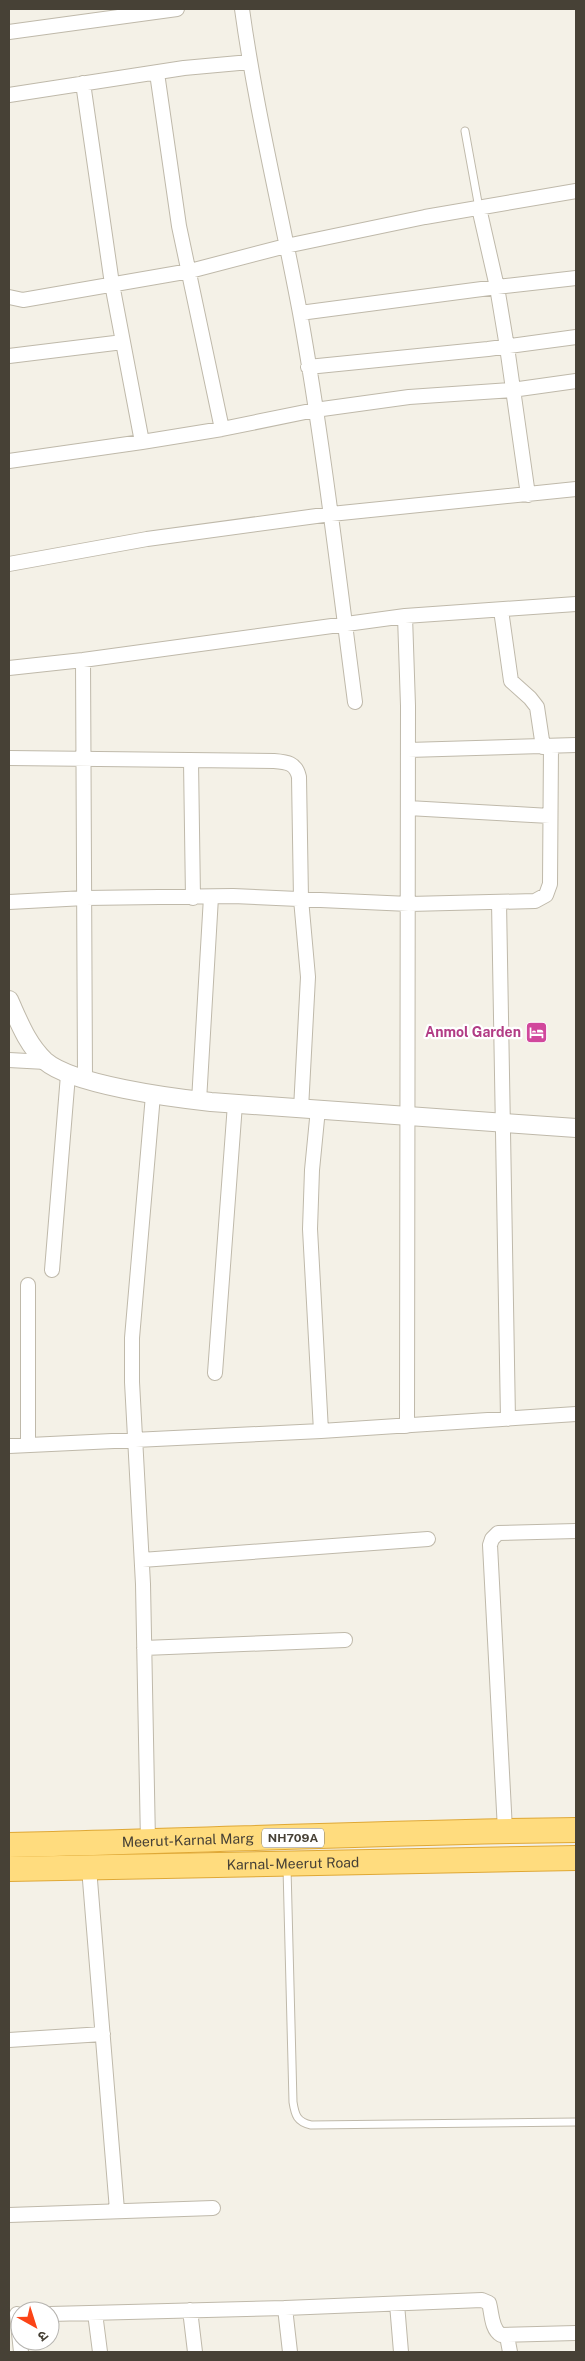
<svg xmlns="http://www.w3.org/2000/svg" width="585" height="2361" viewBox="0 0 585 2361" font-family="'Public Sans','Noto Sans Devanagari',sans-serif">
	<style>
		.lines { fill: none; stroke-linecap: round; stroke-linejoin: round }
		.service-casing { stroke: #bfb9aa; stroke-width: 9 }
		.minor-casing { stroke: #bfb9aa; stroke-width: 16 }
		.tertiary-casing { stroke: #bfb9aa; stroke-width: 20 }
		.trunk-casing { stroke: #dfa836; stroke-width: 26 }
		.service { stroke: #fff; stroke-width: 7 }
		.minor { stroke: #fff; stroke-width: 14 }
		.tertiary { stroke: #fff; stroke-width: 18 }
		.trunk { stroke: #ffdc7e; stroke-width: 24 }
		.labels { text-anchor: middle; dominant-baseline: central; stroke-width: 4.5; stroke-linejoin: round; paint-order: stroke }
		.shield { fill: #fff; stroke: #7e7a72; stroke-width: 1 }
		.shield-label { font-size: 12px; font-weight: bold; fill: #474136 }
		.hotel-label { font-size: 14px; font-weight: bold; fill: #b23c85; stroke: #fff; text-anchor: end }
		.street-label { font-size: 14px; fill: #474136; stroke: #fff }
	</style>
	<rect width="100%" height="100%" fill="#f4f1e7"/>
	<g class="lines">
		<defs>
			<path id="service" d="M465 131 479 208
				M287 1868 293 2102C295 2115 297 2122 311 2125L576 2122"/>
			<path id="minor" d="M242 9C256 111 281 211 300 313 323 441 338 572 355 702
				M9 32 177 9
				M157 73 179 226 222 429
				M83 83 112 284 142 442
				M9 95 184 68 250 62
				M479 208 497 287 507 347 528 495
				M9 297 23 300 190 271 286 246 425 217 576 191
				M300 313 497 287 576 278
				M9 356 123 342
				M308 367 488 349 576 337
				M9 461 142 442 222 429 315 410 409 397 512 390 576 381
				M9 564 147 539 331 514 576 489
				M501 610 511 681 530 698 537 707 543 747
				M405 616 408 706 407 1426
				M83 660 85 1078
				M9 668 83 660 405 616 576 604
				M408 750 576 745
				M9 758 274 761C287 762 296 763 299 777L301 899 308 977 301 1109
				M191 761 193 898
				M408 808 550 816
				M9 902 85 898 233 896 409 904 535 901 546 895 550 884 551 746
				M499 902 508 1419
				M9 1060 46 1062
				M199 1101 211 897
				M318 1109 312 1170 310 1229 321 1431
				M52 1270 68 1075
				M215 1373 235 1104
				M28 1444V1285
				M9 1446 321 1431 576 1414
				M142 1560 428 1539
				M144 1648 345 1640
				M505 1830 490 1545 492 1539 498 1533 576 1531
				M148 1842 143 1584 132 1382V1338L153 1095
				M89 1868 117 2210
				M9 2040 103 2034
				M9 2215 213 2208
				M397 2304 401 2352
				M285 2308 290 2352
				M190 2310 195 2352
				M95 2313 100 2352
				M17 2314 21 2352
				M50 2314 285 2308 482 2300 489 2303C492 2313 491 2329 501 2335L576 2333
				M507 2336 510 2352"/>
			<path id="tertiary" d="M9 1000C19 1022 27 1044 45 1061 73 1085 173 1098 211 1102L576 1128"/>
			<g id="trunk">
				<path id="s1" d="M9 1845C198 1841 387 1832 576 1830"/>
				<path id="s2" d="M9 1869 576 1858"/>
			</g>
		</defs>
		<use href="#service" class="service-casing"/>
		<use href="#minor" class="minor-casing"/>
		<use href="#tertiary" class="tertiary-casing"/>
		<use href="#trunk" class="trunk-casing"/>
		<use href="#service" class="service"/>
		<use href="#minor" class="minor"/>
		<use href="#tertiary" class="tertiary"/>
		<use href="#trunk" class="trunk"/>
	</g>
	<defs>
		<symbol id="hotel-square" viewBox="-11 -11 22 22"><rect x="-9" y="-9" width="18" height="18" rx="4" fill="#d1479c" stroke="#fff"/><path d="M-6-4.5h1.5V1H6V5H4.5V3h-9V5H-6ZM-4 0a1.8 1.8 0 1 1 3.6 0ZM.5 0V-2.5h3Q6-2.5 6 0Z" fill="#fff"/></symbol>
	</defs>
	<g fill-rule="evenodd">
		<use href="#hotel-square" x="524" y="1020" width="25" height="25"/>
	</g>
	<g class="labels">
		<rect class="shield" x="262" y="1828.5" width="62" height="19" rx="4"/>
		<g class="shield-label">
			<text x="293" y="1838">NH709A</text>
		</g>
		<g class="hotel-label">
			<text x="521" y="1032">Anmol Garden</text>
		</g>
		<g class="street-label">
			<text stroke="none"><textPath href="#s1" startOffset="179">Meerut-Karnal Marg</textPath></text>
			<text stroke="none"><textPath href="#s2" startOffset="284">Karnal- Meerut Road</textPath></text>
		</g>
	</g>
	<rect width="585" height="2361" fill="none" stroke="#474136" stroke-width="20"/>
	<g transform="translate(35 2326) rotate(141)"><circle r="24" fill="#ffffff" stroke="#b5b3af"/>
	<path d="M0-4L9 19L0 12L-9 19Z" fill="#fb4417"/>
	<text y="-8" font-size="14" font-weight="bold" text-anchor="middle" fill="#474136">उ</text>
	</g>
</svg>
